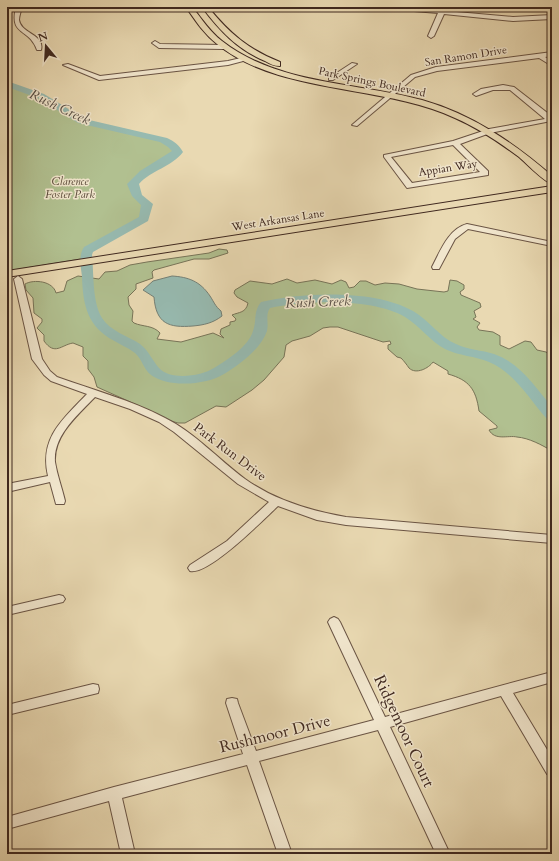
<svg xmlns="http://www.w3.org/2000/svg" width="559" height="861" viewBox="0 0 559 861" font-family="Cardo,serif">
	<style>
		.green { fill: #b1c090; stroke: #787458 }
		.water { fill: #97bab0; stroke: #748076 }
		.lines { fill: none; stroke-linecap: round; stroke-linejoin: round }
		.river { fill: #97bab0; fill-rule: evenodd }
		.minor-casing { stroke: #6a5444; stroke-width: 2 }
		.major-casing { stroke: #3f281f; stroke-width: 2 }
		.minor { fill: #f1e6cd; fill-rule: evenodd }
		.major { fill: #e9d9b2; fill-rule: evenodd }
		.labels { text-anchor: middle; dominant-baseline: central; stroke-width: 3; stroke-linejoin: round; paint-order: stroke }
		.far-street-label { font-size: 11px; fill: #3f281f; stroke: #f1e6cd }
		.far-park-label { font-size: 11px; font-style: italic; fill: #564636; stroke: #f1e6cd }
		.street-label { font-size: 13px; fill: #3f281f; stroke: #f1e6cd }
		.water-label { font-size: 14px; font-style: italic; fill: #554c43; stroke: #f1e6cd }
		.near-street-label { font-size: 16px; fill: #3f281f; stroke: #f1e6cd }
	</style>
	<rect width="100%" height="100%" fill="#e9d9b2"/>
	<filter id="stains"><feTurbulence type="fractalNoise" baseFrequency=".005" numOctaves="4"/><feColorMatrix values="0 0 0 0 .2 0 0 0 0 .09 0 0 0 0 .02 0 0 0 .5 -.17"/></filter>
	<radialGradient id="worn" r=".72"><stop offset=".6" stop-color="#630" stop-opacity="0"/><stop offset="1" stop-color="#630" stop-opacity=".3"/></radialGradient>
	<path class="green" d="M7 84 41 96 82 121 163 140 172 144 178 152 172 158 145 170 133 184C134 194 138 199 147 204L144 219 88 249 87 258 7 271Z
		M219 249 227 250 228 253 209 259H194L154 270 152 272 153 278 136 284V289L128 297 129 305 133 311 132 321 134 323C143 327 153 325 160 333L157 339 181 342 213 333 224 338 220 334 221 329 230 325V322L235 321 236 319 232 315C239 312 246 313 248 303L237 297 234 293 235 290 250 281 272 284 287 279 297 283 315 280 332 284 341 280 346 282 349 288 354 287 360 281H366L375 285 385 283 399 284 417 289 444 292 448 291 450 280 457 281 464 285V289L460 292 461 295 480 303 481 307 474 311 476 317 473 319 480 323 477 327 479 330 493 332 500 336V345L509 349 525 341 531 342 537 350 546 352 552 356V451C542 445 529 438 517 437 508 435 495 441 489 430L497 428V426L479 411C476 389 469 380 448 374V371L433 362C429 368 416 375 409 368 407 365 404 361 401 358L397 357 388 349V345L391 344 390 341 383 342 338 327H330L323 328 310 336 292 341 286 345 284 357 264 380 252 390 226 407 216 406 185 423H178L164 419 137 405 97 387 94 377 88 369V361L83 356V347L73 343C61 345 55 356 44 341V335L37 328 42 322V319L34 313 33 298 26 290 25 284C34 279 53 281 56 293L64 291 67 281 78 276 99 279 105 272 117 271 130 265 147 262 209 253Z"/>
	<path class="water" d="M172 276C188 277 200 281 210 296 214 302 215 306 221 311L222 316C213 323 204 325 193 326 169 328 156 324 154 297L143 290 153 281Z"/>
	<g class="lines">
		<path class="river" d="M7 81 44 94 85 119 167 138C174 141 179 145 183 152 172 167 151 170 139 184L142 195 153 204 148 221 93 252 92 255C94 274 92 301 102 318 110 331 128 336 140 344 149 351 152 360 159 368 171 381 201 376 214 368 227 360 249 346 253 331 257 320 253 312 261 302 303 292 375 289 413 311 429 320 439 337 456 344 468 350 482 350 494 354 520 363 535 387 552 407V421L547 419C529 399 515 373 489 362 475 356 459 356 445 349 430 341 420 326 405 317 374 298 305 300 270 308 265 315 269 323 267 331 261 349 239 365 224 374 207 385 168 388 151 375 144 370 142 359 135 353 127 347 117 343 109 338 86 323 83 302 82 277 81 267 78 256 84 247L139 217 141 205 132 196 127 184 140 171 172 151 168 147 160 142 78 123 38 98 7 87Z"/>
		<defs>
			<path id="minor" d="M16 7H22C21 11 19 16 19 20 21 34 45 34 41 50H37C29 27 9 37 16 7Z
				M387 7 440 10 441 7H447L445 11 513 17 552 15V19L513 21 444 14 434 36 431 38 428 36 438 13 390 9Z
				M155 41 160 44 224 45 227 47 224 49 159 48 152 43Z
				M552 52V56L545 57 552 61V66L539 58 437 71 415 77 357 126 352 125 411 75 436 67Z
				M245 57 247 58V60L228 65 99 80 63 65 68 64 100 76 228 61Z
				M352 63 357 64 333 80H329V78Z
				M503 85 514 87 550 115 551 121 490 133 460 144 488 171V175L407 188 384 157V155L453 141 489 129 545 119 510 90H493L476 96 473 94 481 89ZM453 145 480 172 412 183 391 157Z
				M467 224 552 242V246L468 229 455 239 439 269H433L432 267C440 252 448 229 467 224Z
				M18 276 22 279 42 359 50 371 57 377C93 390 131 400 165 418 195 433 218 459 245 479 274 500 311 511 346 517L552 535V543L346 525 317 520 278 506C264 519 208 576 190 571L188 568 190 565 227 541 269 502 238 484 174 432 159 422 130 409 95 397C79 414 53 435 55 462 57 475 62 488 65 501L64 504H56L50 482 7 492V484L48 476C39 438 63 419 87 394L51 381 44 375 32 359 14 279Z
				M59 595 63 596 65 599 63 602 7 615V607Z
				M334 617 338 619 340 622 385 717 552 672V682L513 693 552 758V776L547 774 501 696 390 727 450 854H436L378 730 259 761 292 854H278L247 765 122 798 135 854H121L109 801 7 829V817L114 787 243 754 226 703 227 699 232 698 237 699 238 703 256 751 374 720 328 622 330 619Z
				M93 684 98 685 99 689 98 693 7 715V705Z"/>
			<path id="major" d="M186 7H192C202 19 210 32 222 41 278 85 357 82 422 100 472 114 514 143 552 176V184C543 181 527 164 519 157 499 142 478 128 455 118 382 84 279 95 217 44 204 34 195 20 186 7Z
				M202 7H208C230 34 248 49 280 62V66C274 66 270 64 265 61 238 50 219 30 202 7Z
				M552 186V192L7 277V271Z"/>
		</defs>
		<use href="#minor" class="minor-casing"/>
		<use href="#major" class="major-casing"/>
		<use href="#minor" class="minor"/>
		<use href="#major" class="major"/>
	</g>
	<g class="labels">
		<g class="far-street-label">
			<text transform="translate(466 56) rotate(-9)">San Ramon Drive</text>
			<text transform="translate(372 82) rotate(12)">Park Springs Boulevard</text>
			<text transform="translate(448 168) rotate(-9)">Appian Way</text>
			<text transform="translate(278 220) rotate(-9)">West Arkansas Lane</text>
		</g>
		<g class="far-park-label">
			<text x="70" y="181">Clarence<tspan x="70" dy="13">Foster Park</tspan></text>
		</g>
		<g class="street-label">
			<text transform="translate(230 452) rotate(37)">Park Run Drive</text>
		</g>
		<g class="water-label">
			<text transform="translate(60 107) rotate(25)">Rush Creek</text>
			<text transform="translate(318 302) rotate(-2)">Rush Creek</text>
		</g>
		<g class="near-street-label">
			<text transform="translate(404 731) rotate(65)">Ridgemoor Court</text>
			<text transform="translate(275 734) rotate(-14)">Rushmoor Drive</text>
		</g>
	</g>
	<rect width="559" height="861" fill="none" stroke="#e9d9b2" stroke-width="24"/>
	<rect x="8" y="8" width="543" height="845" fill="none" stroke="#3f281f" stroke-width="2"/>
	<rect x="12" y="12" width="535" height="837" fill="none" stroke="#3f281f"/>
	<g transform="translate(46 46) rotate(342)" stroke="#f1e6cd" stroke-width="3" paint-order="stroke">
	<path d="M0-3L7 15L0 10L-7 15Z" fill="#3f281f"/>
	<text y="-6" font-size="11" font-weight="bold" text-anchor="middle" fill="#3f281f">N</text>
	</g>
	<rect width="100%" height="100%" filter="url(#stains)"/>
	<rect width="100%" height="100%" fill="url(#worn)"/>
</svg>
